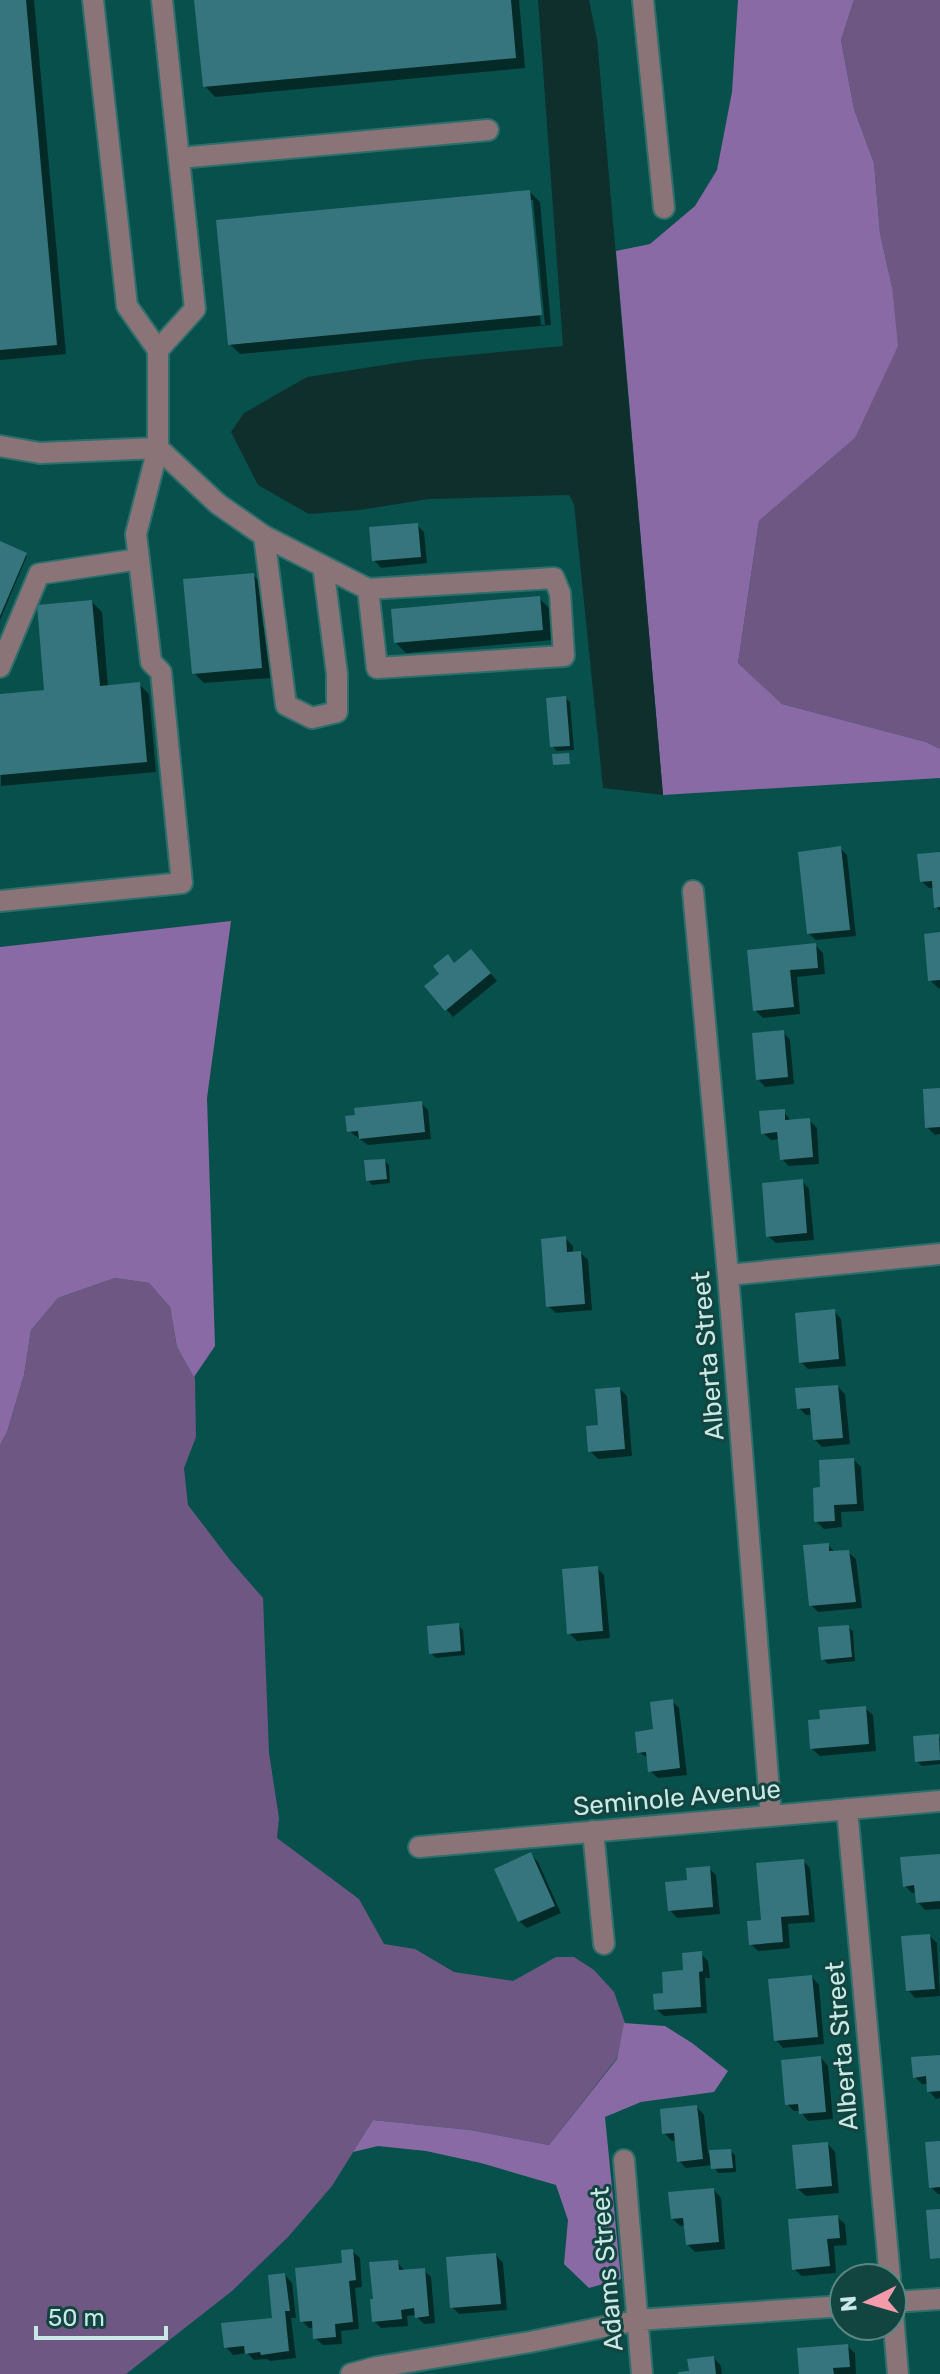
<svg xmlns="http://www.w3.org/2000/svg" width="940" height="2374" viewBox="0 0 940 2374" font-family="Rubik,sans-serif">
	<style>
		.green { fill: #6e5883 }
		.forest { fill: #896aa5 }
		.water { fill: #0f2f2c }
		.shadow { fill: #0007; fill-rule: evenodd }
		.building { fill: #36757d }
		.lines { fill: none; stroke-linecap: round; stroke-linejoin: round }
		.minor-casing { stroke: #2f6e6b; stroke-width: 24 }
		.minor { stroke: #8b7478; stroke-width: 20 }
		.labels { text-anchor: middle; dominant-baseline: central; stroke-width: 6; stroke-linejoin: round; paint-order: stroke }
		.street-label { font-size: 26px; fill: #cae8e5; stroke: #124440 }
	</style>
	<rect width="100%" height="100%" fill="#08504c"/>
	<path class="green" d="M854 0H940V749L926 742 782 704 738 663 759 521 855 438 892 287 880 233 874 163 854 109 841 40Z
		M115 1278 149 1283 170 1307 177 1347 195 1378 196 1437 184 1468 188 1505 230 1560 263 1598 269 1753 279 1818 277 1838 359 1899 384 1944 415 1949 454 1972 513 1981 556 1957H574L594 1970 614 1992 625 2023 617 2058 549 2145 470 2130 373 2120 332 2186 288 2237 232 2291 126 2374H0V1445L7 1432 24 1375 31 1330 58 1298Z"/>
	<path class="forest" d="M738 0H854L841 40 854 109 874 163 880 233 892 287 898 346 855 438 759 521 738 663 782 704 926 742 940 749V778L663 795 616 251 650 244 695 206 717 170 732 92Z
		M231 921 207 1098 215 1346 194 1377 177 1347 170 1307 149 1283 115 1278 58 1298 31 1330 24 1375 7 1432 0 1445V947Z
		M624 2023 665 2026 692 2043 728 2071 714 2092 641 2102 605 2117 621 2279 589 2288 564 2264 568 2220 556 2185 481 2163 426 2151 378 2146 353 2152 373 2120 470 2130 549 2145 617 2059Z"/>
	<path class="water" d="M538 0H589L597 39 663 795 603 788 574 504 569 495 429 499 360 510 309 514 258 485 231 432 244 413 307 377 416 360 563 346Z"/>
	<path class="shadow" d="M0 0H34L66 354 0 360Z
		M196 0H519L525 68 215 97 205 86Z
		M530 192 540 202 551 325 240 354 230 344ZM529 200H533L545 325H541Z
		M417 525 424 532 427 563 381 568 374 560Z
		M0 543 27 556 0 620Z
		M253 575 263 585 271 678 204 683 194 673Z
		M539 598 549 608 552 640 406 653 396 643Z
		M92 602 102 612 108 687 139 684 149 694 156 772 1 786 0 696 47 692Z
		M565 698 570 702 574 750 557 751 552 746Z
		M840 848 847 855 856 936 816 940 808 933Z
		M940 854V911L936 907 934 888H929L921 881Z
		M940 934V988H938L930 980Z
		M815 945 823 953 825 974 797 977 800 1014 763 1018 755 1010 749 952Z
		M479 959 497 981 453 1017 446 1009 455 965Z
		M783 1032 790 1040 794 1084 765 1087 758 1079Z
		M940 1090V1134L935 1135 927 1127Z
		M421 1103 428 1110 431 1139 368 1145 349 1131Z
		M784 1112 792 1122 809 1120 817 1128 819 1164 789 1166 782 1159 780 1139 771 1140 763 1133Z
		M384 1161 389 1165 390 1183 372 1185 368 1180Z
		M802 1181 809 1189 814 1240 776 1243 768 1236Z
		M565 1238 573 1246V1254L581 1253 588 1260 592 1310 556 1313 548 1306Z
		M834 1311 841 1319 846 1366 808 1369 801 1362Z
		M838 1387 845 1394 850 1444 822 1447 814 1439 812 1415H806L799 1408Z
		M620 1389 627 1396 632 1456 598 1459 590 1451Z
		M854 1460 861 1467 864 1511 841 1512 842 1527 824 1529 816 1521 822 1489Z
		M828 1545 836 1553 848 1552 856 1559 862 1608 818 1612 811 1605Z
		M597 1568 604 1575 610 1638 577 1641 569 1633Z
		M458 1625 463 1630 465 1655 436 1658 431 1653Z
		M848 1627 853 1631 855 1661 828 1664 823 1659Z
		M672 1701 679 1708 687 1775 658 1778 650 1771 649 1759 639 1752 655 1731Z
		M865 1708 873 1715 876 1751 820 1756 812 1749Z
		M938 1736 940 1738V1764L922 1766 917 1761Z
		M531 1855 538 1862 561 1913 527 1928 519 1921Z
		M940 1856V1909L925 1910 918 1902 917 1893H912L905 1886Z
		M803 1861 810 1868 815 1922 788 1924 790 1948 758 1951 751 1944Z
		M709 1868 716 1875 720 1914 677 1918 670 1910 689 1882Z
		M930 1936 937 1943 940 1996 915 1998 908 1990Z
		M701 1954 708 1961 710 1978H705L707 2013 664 2016 656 2009Z
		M812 1977 819 1985 824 2044 783 2048 776 2040Z
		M940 2057V2098L936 2099 929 2091 928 2084H922L915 2077Z
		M821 2058 828 2066 833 2119 808 2121 800 2111H794L787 2104Z
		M697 2107 704 2115 708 2153 730 2151 735 2155 736 2172 718 2173 713 2165 686 2168 679 2161 677 2140 672 2141 664 2133Z
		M940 2143V2194H938L931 2187Z
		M828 2144 835 2152 839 2193 806 2196 798 2189Z
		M714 2190 721 2198 725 2249 695 2252 687 2244 686 2225 680 2226 672 2218Z
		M837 2217 845 2224 847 2245 834 2246 836 2273 802 2276 794 2269Z
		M352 2251 360 2258 362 2287 355 2288 359 2329 341 2331 342 2344 323 2345 315 2338 314 2328H309L302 2321 344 2265Z
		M496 2255 503 2263 507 2310 459 2314 452 2307Z
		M397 2262 405 2271 424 2270 431 2277 435 2323 424 2324 415 2315 407 2316 408 2326 381 2328 374 2321Z
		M285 2275 292 2283 296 2318H291L296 2358 270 2361 267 2359 254 2360 247 2353 233 2355 226 2347 275 2319Z
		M847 2346 855 2353 856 2374H801Z
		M714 2358 721 2366 722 2374H678L691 2373Z"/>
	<path class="building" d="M0 0H26L57 345 0 350Z
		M194 0H511L516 58 203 87Z
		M530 190 542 315 228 345 216 220Z
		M418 523 421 557 372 561 369 527Z
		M0 541 27 553 0 616Z
		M254 573 262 668 192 674 183 579Z
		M540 596 543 630 394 643 391 609Z
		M92 600 100 686 140 682 147 762 0 775V694L44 690 37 605Z
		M566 696 570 746 550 747 546 698Z
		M569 753 570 764 553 765 552 754Z
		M841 846 850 930 807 934 798 852Z
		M940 852V907L934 908 932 881 920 882 917 854Z
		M940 932V980L928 981 924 934Z
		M816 943 818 968 790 970 794 1007 753 1011 747 950Z
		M471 949 491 973 445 1011 424 986 439 974 433 966 448 954 454 963Z
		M784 1030 788 1077 756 1080 752 1033Z
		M940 1088V1127L925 1128 923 1089Z
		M422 1101 425 1132 359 1139 358 1131 347 1132 345 1116 355 1115 354 1108Z
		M785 1109V1120L810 1118 813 1157 780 1160 777 1132 761 1134 759 1111Z
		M385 1159 387 1179 366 1181 364 1160Z
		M803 1179 807 1233 766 1237 762 1183Z
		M566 1236 567 1252 581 1251 585 1304 546 1307 541 1239Z
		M835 1309 839 1359 799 1363 795 1313Z
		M838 1385 843 1438 813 1440 810 1408 797 1409 795 1388Z
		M620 1387 625 1449 588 1452 586 1426 598 1425 595 1389Z
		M854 1458 857 1504 834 1505 835 1521 814 1522 813 1488 820 1487 819 1460Z
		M829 1543V1551L849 1550 856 1602 809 1606 803 1545Z
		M598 1566 603 1631 567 1634 562 1569Z
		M459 1623 461 1651 429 1654 427 1626Z
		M849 1625 852 1657 821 1660 818 1627Z
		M673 1699 680 1768 648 1772 646 1752 637 1753 635 1732 653 1729 650 1702Z
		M866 1706 869 1744 810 1749 808 1720 820 1719 819 1710Z
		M939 1734 940 1760 915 1762 913 1736Z
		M531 1852 555 1906 518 1922 494 1869Z
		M940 1854V1901L916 1903 914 1885 903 1887 900 1857Z
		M804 1859 809 1915 781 1917 783 1942 749 1945 747 1921 761 1920 756 1863Z
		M710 1866 713 1907 668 1911 665 1882 687 1880 686 1868Z
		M930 1934 935 1989 906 1991 901 1936Z
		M702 1951 703 1971 699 1972 701 2007 654 2010 653 1994 663 1993 662 1972 683 1970 682 1953Z
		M812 1975 818 2037 774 2041 768 1979Z
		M940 2055V2091L927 2092 926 2076 913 2078 911 2057Z
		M821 2056 826 2112 799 2114 798 2104 785 2105 781 2060Z
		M697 2105 703 2159 677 2162 674 2133 662 2134 660 2109Z
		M940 2141V2187L929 2188 925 2142Z
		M828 2142 832 2186 796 2189 792 2145Z
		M731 2149 733 2168 711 2169 709 2150Z
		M714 2188 719 2242 686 2245 683 2218 671 2219 668 2192Z
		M940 2209V2258L930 2259 926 2210Z
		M838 2215 840 2238 827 2239 830 2266 792 2270 788 2219Z
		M353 2249 356 2280 349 2281 353 2322 335 2324 336 2337 313 2339 312 2321 300 2322 295 2268 342 2263 341 2250Z
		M496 2253 501 2304 450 2308 446 2257Z
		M398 2260 399 2270 425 2268 429 2316 415 2318 414 2308 401 2310 402 2319 372 2322 370 2299H373L369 2262Z
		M285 2273 290 2311H285L289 2351 261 2355 260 2352 245 2354 244 2346 224 2348 221 2323 272 2318 268 2275Z
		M848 2344 850 2367 833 2368 834 2374H799L797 2348Z
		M714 2356 716 2374H679L678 2372 689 2371 687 2359Z"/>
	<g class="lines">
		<defs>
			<path id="minor" d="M643 0 664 208
				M179 158 488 130
				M158 350 195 309 162 0
				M0 446 40 453 158 448
				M158 448 218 504 264 536 368 589 554 578 560 593 564 656 377 668 368 589
				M264 536 286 705 312 718 337 712V674L323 566
				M0 667 39 574 139 559
				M693 891 728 1275 771 1816
				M0 901 182 883 161 672 151 662 136 534 158 448V350L127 306 93 0
				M728 1275 940 1254
				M847 1809 890 2278
				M593 1831 604 1944
				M419 1847 940 1801
				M624 2160 642 2374
				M892 2302 898 2374
				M892 2302 940 2299
				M351 2374 377 2367 530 2342 638 2320 844 2306"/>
		</defs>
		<use href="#minor" class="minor-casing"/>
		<use href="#minor" class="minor"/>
	</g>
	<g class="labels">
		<g class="street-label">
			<text transform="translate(708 1356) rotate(-95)">Alberta Street</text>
			<text transform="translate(677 1798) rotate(-5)">Seminole Avenue</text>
			<text transform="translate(842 2046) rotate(-95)">Alberta Street</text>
			<text transform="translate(607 2269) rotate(-95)">Adams Street</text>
		</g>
	</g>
	<g transform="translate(868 2302) rotate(265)"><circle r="38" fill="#124440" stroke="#5c8682" stroke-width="2"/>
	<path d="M0-6L14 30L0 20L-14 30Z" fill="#f39aab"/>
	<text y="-12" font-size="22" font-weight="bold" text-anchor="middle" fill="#cae8e5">N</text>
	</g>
	<path d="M36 2326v12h130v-12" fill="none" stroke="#cae8e5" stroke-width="4"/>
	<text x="48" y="2326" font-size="24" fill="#cae8e5" stroke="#124440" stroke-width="6" paint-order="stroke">50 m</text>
</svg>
